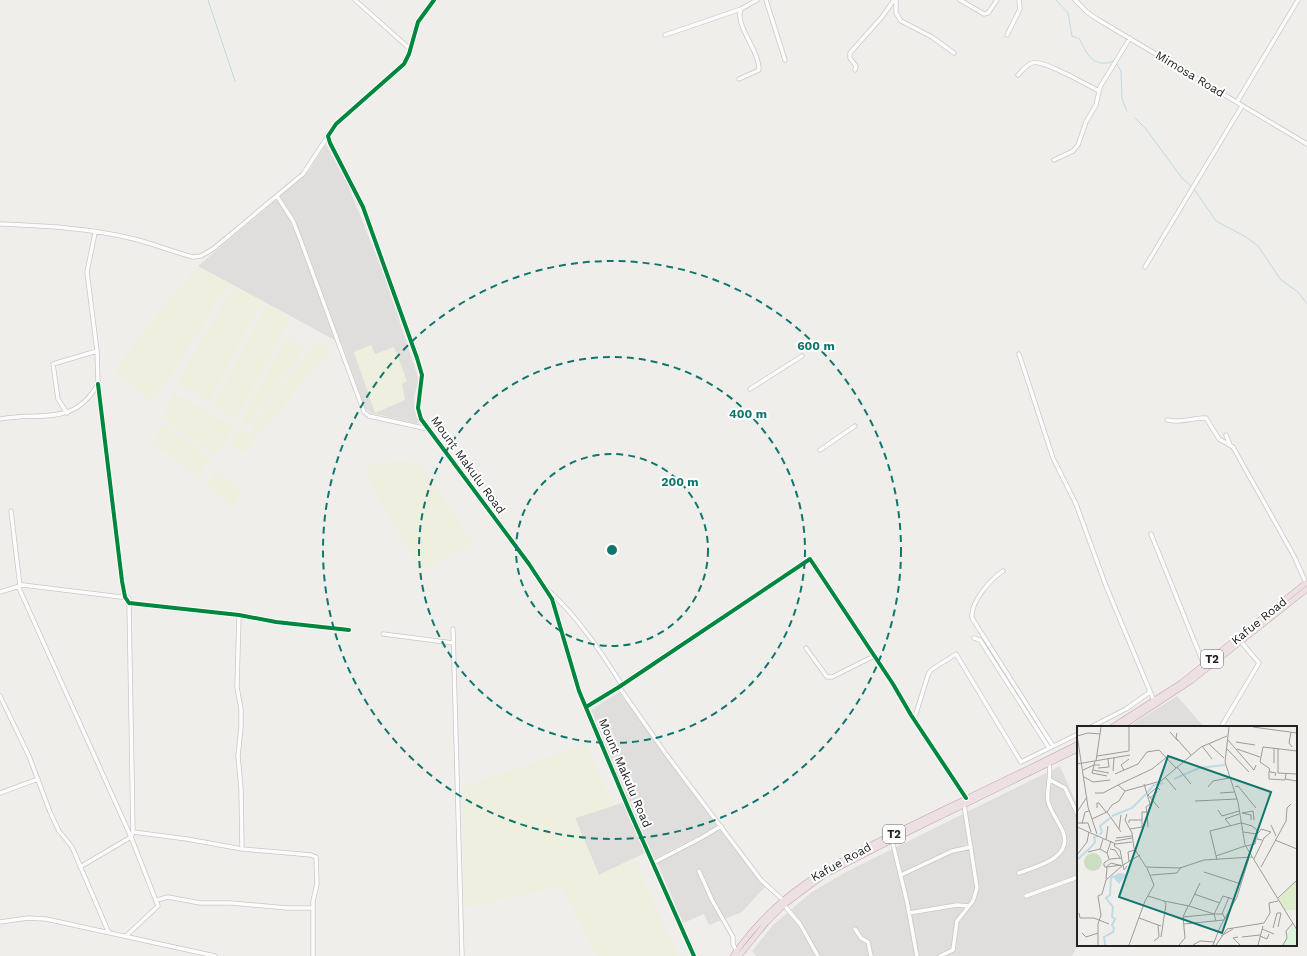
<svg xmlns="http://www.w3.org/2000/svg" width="1307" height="956" viewBox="0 0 1307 956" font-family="'Work Sans',sans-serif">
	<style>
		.residential { fill: #dfdedc }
		.farmland { fill: #efefdf }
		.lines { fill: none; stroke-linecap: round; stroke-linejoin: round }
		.stream { stroke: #bfdbe3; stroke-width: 1 }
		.minor-casing { stroke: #c9c8c7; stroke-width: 5 }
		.highway-casing { stroke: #c5a2ac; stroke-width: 6 }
		.minor { stroke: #fdfcfc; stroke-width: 3.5 }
		.highway { stroke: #ece0e2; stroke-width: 5 }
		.cycleway-casing { stroke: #fff; stroke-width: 6 }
		.cycleway { stroke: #00873e; stroke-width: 4 }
		.ring { fill: none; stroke: #0f766e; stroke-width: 2; stroke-dasharray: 7 5 }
		.labels { text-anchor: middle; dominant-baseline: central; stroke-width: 4; stroke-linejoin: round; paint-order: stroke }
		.shield { fill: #fff; stroke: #646464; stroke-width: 1 }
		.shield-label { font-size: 11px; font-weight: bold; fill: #222 }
		.street-label { font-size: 12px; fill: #222; stroke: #fff }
		.inset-river { fill: none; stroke: #bfdbe3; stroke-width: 2 }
		.inset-road { fill: none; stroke: #9e9c9b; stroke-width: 1 }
		.view { fill: #0f766e; fill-opacity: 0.15; stroke: #0f766e; stroke-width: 2 }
		.inset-edge { fill: none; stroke: #222; stroke-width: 2 }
		.centre { fill: #0f766e; stroke: #fff; stroke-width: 2 }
		.ring-label { font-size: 12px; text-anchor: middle; font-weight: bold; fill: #0f766e; stroke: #fff; stroke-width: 4; stroke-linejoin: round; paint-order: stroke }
	</style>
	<rect width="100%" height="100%" fill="#f0eeeb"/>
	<path class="residential" d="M326 144 348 185 385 277 419 380 414 396V408L419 424 371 413 365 408 342 344 198 266 297 182 310 169Z
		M619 692 718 826 654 859 649 851 599 875 575 818 628 801 591 710Z
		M1177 696 1204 727H1128Z
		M1060 766 1078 807V945L1072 956H756L752 951 774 924 812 892 846 872Z
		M720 829 765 887 742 912 709 925 704 914 683 923 657 862Z"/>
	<path class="farmland" d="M197 266 229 283 171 376 151 401 114 372 132 346Z
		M233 285 262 301 209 403 177 383Z
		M267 304 292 317 236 420 213 405Z
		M287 336 305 349 262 408 251 401Z
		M318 339 331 349 259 435 250 427Z
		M371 345 375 354 394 347 407 381 402 384 405 400 375 413 354 352Z
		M173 392 234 427 216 456 162 419Z
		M251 403 260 409 248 427 240 421Z
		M163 424 210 457 198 476 152 443Z
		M239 426 257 437 244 454 229 443Z
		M407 461 421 464 474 544 422 569 404 543 368 479V471L371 465 380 462Z
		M215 471 243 490 233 507 205 487Z
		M587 744 613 806 575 818 599 875 634 858 678 956H597L561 887 465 908 462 786Z"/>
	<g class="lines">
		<path class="stream" d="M208 0 235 81
			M1056 0 1068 13 1072 36 1077 38
			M1079 38C1087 54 1093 69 1114 61
			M1116 63 1121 71 1122 99 1127 111
			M1135 118 1146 129 1182 178 1192 187
			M1194 189 1216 221 1246 237 1258 246 1281 280 1298 292 1307 304"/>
		<defs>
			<path id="minor" d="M355 0 410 49
				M434 0 418 22 409 54 404 64 336 124 328 136 330 143 363 207 417 358 422 375 418 408 421 419 529 564 552 599 579 691 630 812 694 956
				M766 0 785 60
				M896 0V13L901 21 932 37 954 53
				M960 0 984 14 988 13 997 0
				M1075 0 1087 12 1097 19 1307 144
				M665 35 741 9 757 0
				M1007 35 1020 9 1019 0
				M855 70 856 66 850 58V53L882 17 894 0
				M1018 75C1022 71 1026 65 1032 63 1043 59 1087 85 1099 91
				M739 79 759 70C759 49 734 25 741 9
				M1237 102 1298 0
				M1054 160 1073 151 1078 145 1086 122 1096 105 1100 87 1130 38
				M277 196 293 221 299 236 364 412 369 416 428 429
				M0 224C44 226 91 228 134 239 154 244 174 252 193 257L201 256 213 249 303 174 328 136
				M1145 267 1242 106
				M1019 354 1053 458 1076 504 1106 586 1154 701
				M98 384 122 581 125 597 129 603 239 615 276 622 349 630
				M750 389 802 356
				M67 413 58 399 53 364 97 351
				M0 419C40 411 73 428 98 384L97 351 87 272 95 233
				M1167 420C1184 424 1191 417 1206 418L1219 439 1233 447 1294 556 1306 583
				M1226 435 1230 445
				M820 450 855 426
				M11 511 20 586
				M1151 534 1204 665
				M1003 571C991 579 970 602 972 618L1053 746
				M18 586 131 837 80 867
				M548 590C578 617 601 652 622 685
				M0 592 23 585 129 598
				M129 603 133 832
				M239 615 237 687 241 709V727L238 756 241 788 242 849
				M453 629 462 956
				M383 634 453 643
				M974 638 980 640 1049 748
				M806 648 827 677H832L874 656
				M619 687 666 754 761 880 783 900
				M0 696 29 756 50 812 59 831 72 847 108 931
				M586 707 619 687 810 559 893 684 911 715 966 798
				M914 720 928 675 931 670 956 654 1021 762 1078 734
				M1091 727 1126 709 1150 692
				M1221 727 1259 663 1241 642
				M1050 780 1065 788 1078 815
				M0 793 38 779
				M892 840 907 902 917 956
				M653 863 701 838 721 826
				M699 871 712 900 733 937V944L736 950
				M1019 873C1037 866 1073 858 1063 832 1059 822 1050 811 1048 801 1046 788 1052 777 1049 764
				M901 875 952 851 971 847
				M1026 896 1078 877
				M157 900 168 897 200 903H231L287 908H312
				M784 905 800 924 818 956
				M909 913 957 905 969 906
				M0 922 28 918 46 919 215 956
				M855 929 861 938 868 942 871 956
				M126 936 158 906 131 837 133 832 187 839 242 849 311 855 316 857 317 884 313 901V956
				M940 956 953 950 957 921 973 901 977 888 964 805"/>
			<path id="highway" d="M1112 727 1181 683 1307 582
				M1121 727 1191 681 1307 589
				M733 956C776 893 829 866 895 833 956 803 1017 775 1078 744
				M739 956 766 923 784 905 824 875 892 840 1078 749"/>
		</defs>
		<use href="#minor" class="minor-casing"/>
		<use href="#highway" class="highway-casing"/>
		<use href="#minor" class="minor"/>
		<use href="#highway" class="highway"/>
		<defs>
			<path id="cycleway" d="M434 0 418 22 409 54 404 64 336 124 328 136 330 143 363 207 417 358 422 375 418 408 421 419 529 564 552 599 579 691 630 812 694 956
				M98 384 122 581 125 597 129 603 239 615 276 622 349 630
				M586 707 619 687 810 559 893 684 911 715 966 798"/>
		</defs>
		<use href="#cycleway" class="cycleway-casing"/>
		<use href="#cycleway" class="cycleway"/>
	</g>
	<g class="ring">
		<circle cx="612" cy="550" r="96"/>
		<circle cx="612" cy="550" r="193"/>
		<circle cx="612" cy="550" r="289"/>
	</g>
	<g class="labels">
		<g class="shield">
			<rect x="1201" y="650" width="22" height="18" rx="3"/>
			<rect x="883" y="825" width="22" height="18" rx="3"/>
		</g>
		<g class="shield-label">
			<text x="1212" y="659">T2</text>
			<text x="894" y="834">T2</text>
		</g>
		<g class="street-label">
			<text transform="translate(1190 74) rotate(31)">Mimosa Road</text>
			<text transform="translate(468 465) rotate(54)">Mount Makulu Road</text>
			<text transform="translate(1259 621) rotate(-39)">Kafue Road</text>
			<text transform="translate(625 773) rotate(67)">Mount Makulu Road</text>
			<text transform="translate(841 862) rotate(-29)">Kafue Road</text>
		</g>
	</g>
	<g transform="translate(1077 726)">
		<rect width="220" height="220" fill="#f0eeeb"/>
		<path d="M220 154V184H208L202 173Z" fill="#ddeccb"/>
		<path d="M7 136a9 9 0 1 1 18 0a9 9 0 1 1-18 0Z" fill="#cbdec1"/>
		<path d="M215 199 220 207V219H206Z" fill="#daf5da"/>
		<path d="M41 147 50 148 42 158 36 151Z" fill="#bfdbe3"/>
		<path class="inset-river" d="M97 53 122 42 148 39M70 67 77 59 86 57M35 90 55 82 69 68M23 109 25 106 23 100 33 92M0 134 14 121 18 116 17 111 21 110M28 219 27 211 36 206 37 202 35 199 38 193 35 191 36 181 29 172 33 169 34 152 37 150"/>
		<path class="inset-road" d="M152 1 148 36 161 76 168 119 220 204M176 1 220 7M93 6 101 15M214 6 212 17 215 21M100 7 99 12 114 29M0 9 11 81 20 108M0 10 11 7 23 8M151 14 177 44 179 39M159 16 178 19M132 18 147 32M125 20 135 33M201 22V47L220 48M150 23 172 46M160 23 183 31M20 30 52 25V1M18 35 15 47 30 50M19 35 24 1M197 37V22M0 38 53 29M100 41 114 58M21 42 32 41 31 33M6 44 17 39H23M16 44 32 47M47 44 44 39 52 33M36 45 37 32M192 45V53L208 54 209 48M38 48 61 38 70 26 82 24 99 42M198 50 199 47 193 46 192 42 183 36 186 21 220 25M7 51 16 56 33 54M88 51 99 64M208 53 220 55M67 58 73 78 69 81 70 86M131 61 136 55 152 52M158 61 161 60 179 82M48 65 41 59 75 43 90 31M18 67H26L41 59M143 67 157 66M73 72 80 66 78 63M118 75 160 73M20 82V77H22L29 86M82 82 71 69 80 61 83 64M141 84 145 90 162 85M0 86 10 71M30 86 44 106M165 87 176 85 177 94M165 87 174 89V94M50 88 48 94 55 107 57 122 69 141 103 142 127 134 175 131M15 93 30 86 35 79 42 75 48 65 84 55 124 21 150 10M0 97H11L14 106M52 97V94H65M165 97 175 100 180 104V113L185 114M5 98 8 86 12 85M194 99 199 110M154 100 148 93 162 88M0 101 39 118 55 116M42 103 44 89M53 103 65 101V86H70L71 101M166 106 180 108 183 105M39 112 55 110M26 113 23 123 30 127M29 114 31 100M198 114 220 123M38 115 55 112M38 117 37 120 43 124 47 144 50 140M169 120 178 118 179 113M33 123 38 124 43 132M11 126 23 123M0 129 10 116 12 106M139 130 168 120M32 133 30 127 34 115M177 133 187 112 194 106 184 103 183 105M140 134 133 105 164 97M52 135 51 126 58 124M29 141 34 137 45 140M30 141 44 139M184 141 209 95 210 82 214 78M127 146 164 158M74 149 100 147 104 141M29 153 30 142 27 140V137L33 133 45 132M117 168 143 177M71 170 87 175 89 178 84 211M201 172 220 154M87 175 112 180 123 157M112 180 137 188M2 187 3 192H17L32 198M145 188 152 171M106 191 137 188 139 195M62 192 84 200M148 193 146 188H137L146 170 159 174M107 198 147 194M201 201 204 187M196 202 200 187H204M185 203 197 208M5 207 9 211 21 207M144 210 156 203M183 210 190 213 192 208M161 211 156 212 163 219M165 211 183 209M77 215 82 211 81 199M21 219V198L24 189 21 170 25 168 29 154 46 139 63 129M52 219 68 175 77 159 70 142M102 219 108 212 106 191 111 180M116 219 123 215 138 216M136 219 143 201 160 171 172 132M139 219 150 203 187 197 193 187 192 177 201 175M181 219 186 200M206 219 210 212 209 205 216 197"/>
		<path class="view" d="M91 30 194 66 145 207 42 171Z"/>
		<rect width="220" height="220" class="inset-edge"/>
	</g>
	<circle cx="612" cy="550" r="6" class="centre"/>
	<g class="ring-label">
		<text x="816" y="350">600 m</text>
		<text x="748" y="418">400 m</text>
		<text x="680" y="486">200 m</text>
	</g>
</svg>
